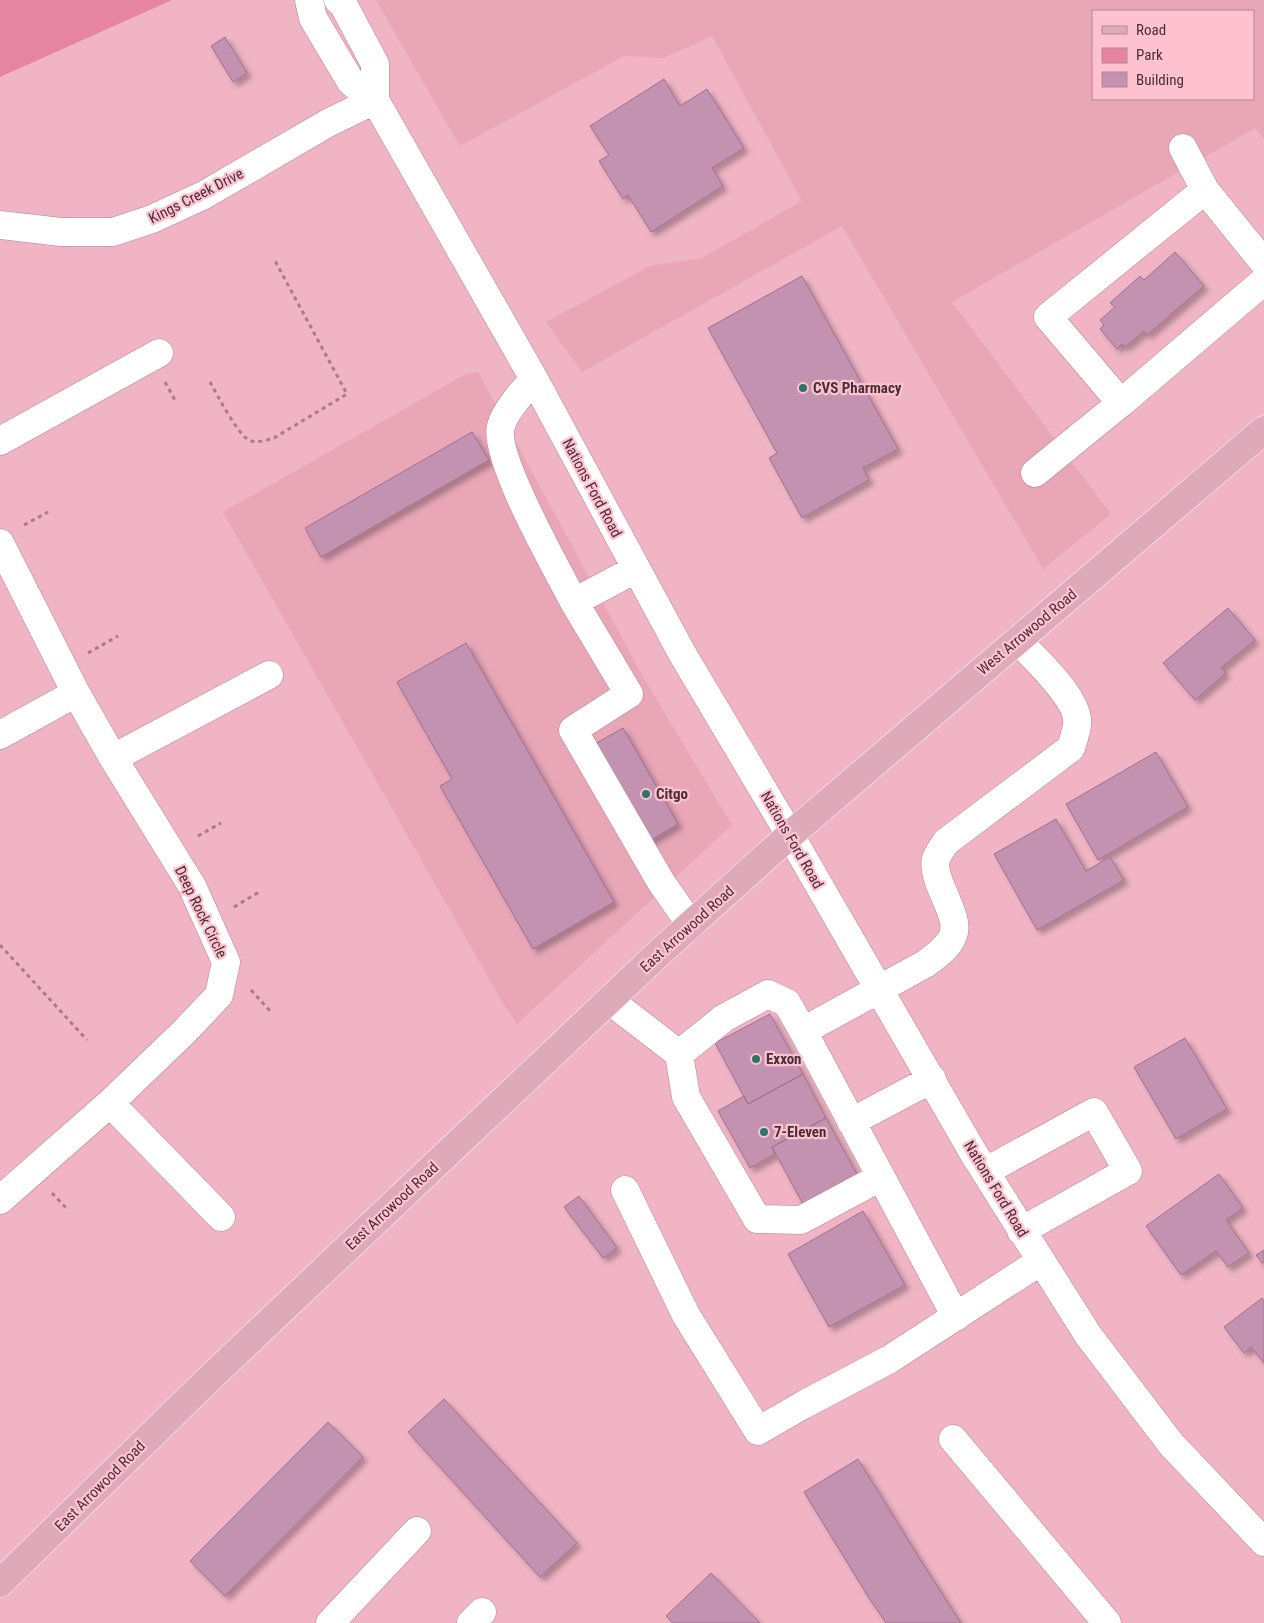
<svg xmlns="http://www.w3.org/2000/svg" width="1264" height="1623" viewBox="0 0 1264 1623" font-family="'Roboto Condensed',sans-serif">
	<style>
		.built { fill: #e8a6b7; fill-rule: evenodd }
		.green { fill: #e685a2 }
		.building { fill: #c392b0; stroke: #a0708e; filter: url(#shadow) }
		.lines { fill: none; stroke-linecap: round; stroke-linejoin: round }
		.minor-casing { stroke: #b98090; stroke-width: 29 }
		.major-casing { stroke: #fff; stroke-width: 29 }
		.path { stroke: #a87b88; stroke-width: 3; stroke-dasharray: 4 4; stroke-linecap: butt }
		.minor { stroke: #fff; stroke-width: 28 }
		.major { stroke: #deaab9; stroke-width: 28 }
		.poi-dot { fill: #2e7469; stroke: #fdc1d0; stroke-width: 2 }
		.labels { text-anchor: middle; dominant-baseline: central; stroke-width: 4.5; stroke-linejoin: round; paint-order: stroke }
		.street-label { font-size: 15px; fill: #472f36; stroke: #fdc1d0 }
		.poi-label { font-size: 15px; font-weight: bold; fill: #472f36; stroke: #fdc1d0; text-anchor: start }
	</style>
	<defs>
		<filter id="shadow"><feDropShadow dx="4.5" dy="4.5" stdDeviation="2.5" flood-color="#0004"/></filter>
	</defs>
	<rect width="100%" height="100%" fill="#f0b4c4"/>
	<path class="built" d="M376 0H1264V139L1255 128 952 302 1111 514 1043 569 842 226 582 372 546 322 650 266 702 258 802 201 712 36 664 58 624 56 460 146ZM1093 11H1253V99H1093Z
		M478 372 642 675 732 825 517 1024 504 1005 223 512 464 375Z"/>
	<path class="green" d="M0 0H172L0 77Z"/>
	<path class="building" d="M225 37 247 73 233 82 211 46Z
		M664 79 680 106 707 89 744 148 712 168 723 186 651 232 628 195 623 199 599 161 609 155 590 126Z
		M1175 252 1204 286 1147 335 1144 331 1125 347 1122 344 1117 349 1100 329 1104 325 1100 320 1115 307 1110 303 1140 276 1144 280Z
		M802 276 898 449 863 468 869 480 802 518 769 458 777 453 708 328Z
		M472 432 489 460 321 557 305 528Z
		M1228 608 1255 640 1221 668 1226 673 1195 700 1163 663Z
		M466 643 614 902 533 949 440 786 452 779 397 682Z
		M623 728 678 824 648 842 593 745Z
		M1156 752 1188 807 1098 860 1066 804Z
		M1056 819 1086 871 1110 857 1124 880 1037 930 994 854Z
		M770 1014 803 1074 748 1104 715 1043Z
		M1185 1038 1227 1109 1176 1139 1134 1067Z
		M803 1074 826 1118 772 1147 775 1154 750 1168 718 1111 744 1096 748 1104Z
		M826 1118 859 1178 805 1208 772 1147Z
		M1219 1174 1243 1208 1226 1220 1249 1253 1228 1267 1216 1251 1181 1275 1146 1226Z
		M579 1196 617 1248 603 1258 564 1207Z
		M863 1211 905 1285 829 1327 788 1254Z
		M1264 1250V1262L1262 1263 1256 1255Z
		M1262 1298 1264 1301V1363L1251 1347 1244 1353 1224 1327Z
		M444 1399 577 1543 540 1577 408 1432Z
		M328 1422 363 1457 225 1596 190 1561Z
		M858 1459 923 1564 961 1623H886L869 1598 804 1492Z
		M711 1573 760 1623H673L666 1616Z"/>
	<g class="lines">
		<defs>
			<path id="minor" d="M309 0 313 18 351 82 375 100 534 379 683 655 790 835 974 1154 1088 1335 1171 1444 1264 1542
				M338 0 343 4 375 64V100
				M1183 148 1205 190 1264 263
				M0 225 61 232H113L152 219 204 195 328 123 375 100
				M534 379C523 391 505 411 501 426 492 456 558 571 574 602L636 569
				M1121 403 1048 317 1205 190
				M0 441 159 353
				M1035 473 1121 403 1264 281
				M0 543 76 693 113 758 192 886 226 962 219 995 185 1031 110 1103 0 1200
				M574 602 629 694 573 730 661 882 691 925
				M0 735 76 693
				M113 758 269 675
				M609 1000 679 1054 724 1018 768 994 787 1003 803 1031
				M679 1054 686 1097 757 1219 801 1220 881 1177
				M110 1103 221 1217
				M851 1122 932 1079
				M986 1171 1094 1112 1128 1171 1021 1231
				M625 1190 686 1315 758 1431 803 1405 890 1359 1041 1261
				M956 1317 803 1031 925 964C968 934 956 925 939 882 937 876 934 865 936 859 938 853 943 847 946 842L1071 748C1073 741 1076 733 1077 725 1081 700 1034 658 1017 640
				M953 1439 1107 1623
				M330 1623 417 1531
				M471 1623 482 1612"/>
			<path id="major" d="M0 1583 213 1375 658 954 790 835 1264 430"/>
		</defs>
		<use href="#minor" class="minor-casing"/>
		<use href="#major" class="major-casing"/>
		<path class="path" d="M165 382 176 402
			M210 382C217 394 239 438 251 441 259 443 267 440 274 438L347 394 274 259
			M24 525 48 512
			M88 653 118 636
			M198 836 221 823
			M234 907 259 892
			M0 945 87 1040
			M251 990 271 1012
			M52 1193 67 1209"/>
		<use href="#minor" class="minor"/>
		<use href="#major" class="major"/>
	</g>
	<g class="poi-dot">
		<circle cx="803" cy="388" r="5"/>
		<circle cx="646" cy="794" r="5"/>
		<circle cx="756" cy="1059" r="5"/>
		<circle cx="764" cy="1132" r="5"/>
	</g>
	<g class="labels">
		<g class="street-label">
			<text transform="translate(196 196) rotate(-27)">Kings Creek Drive</text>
			<text transform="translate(592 488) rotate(62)">Nations Ford Road</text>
			<text transform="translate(1027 632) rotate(-40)">West Arrowood Road</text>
			<text transform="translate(792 840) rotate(60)">Nations Ford Road</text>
			<text transform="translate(201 912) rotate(64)">Deep Rock Circle</text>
			<text transform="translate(687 929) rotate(-42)">East Arrowood Road</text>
			<text transform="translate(996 1189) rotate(59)">Nations Ford Road</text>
			<text transform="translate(392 1206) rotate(-43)">East Arrowood Road</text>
			<text transform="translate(100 1486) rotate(-45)">East Arrowood Road</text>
		</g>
		<g class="poi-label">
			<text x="813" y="388">CVS Pharmacy</text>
			<text x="656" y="794">Citgo</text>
			<text x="766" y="1059">Exxon</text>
			<text x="774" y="1132">7-Eleven</text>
		</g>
	</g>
	<rect x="1092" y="10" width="162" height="90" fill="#fdc1d0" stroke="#b48792"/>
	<rect x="1102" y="26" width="25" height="8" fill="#deaab9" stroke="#b48792"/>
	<text x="1136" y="35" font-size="15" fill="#472f36">Road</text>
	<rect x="1102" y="48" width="25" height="15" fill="#e685a2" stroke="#b48792"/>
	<text x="1136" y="60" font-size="15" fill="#472f36">Park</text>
	<rect x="1102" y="72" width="25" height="15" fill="#c392b0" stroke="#b48792"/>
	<text x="1136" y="85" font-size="15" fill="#472f36">Building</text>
</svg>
